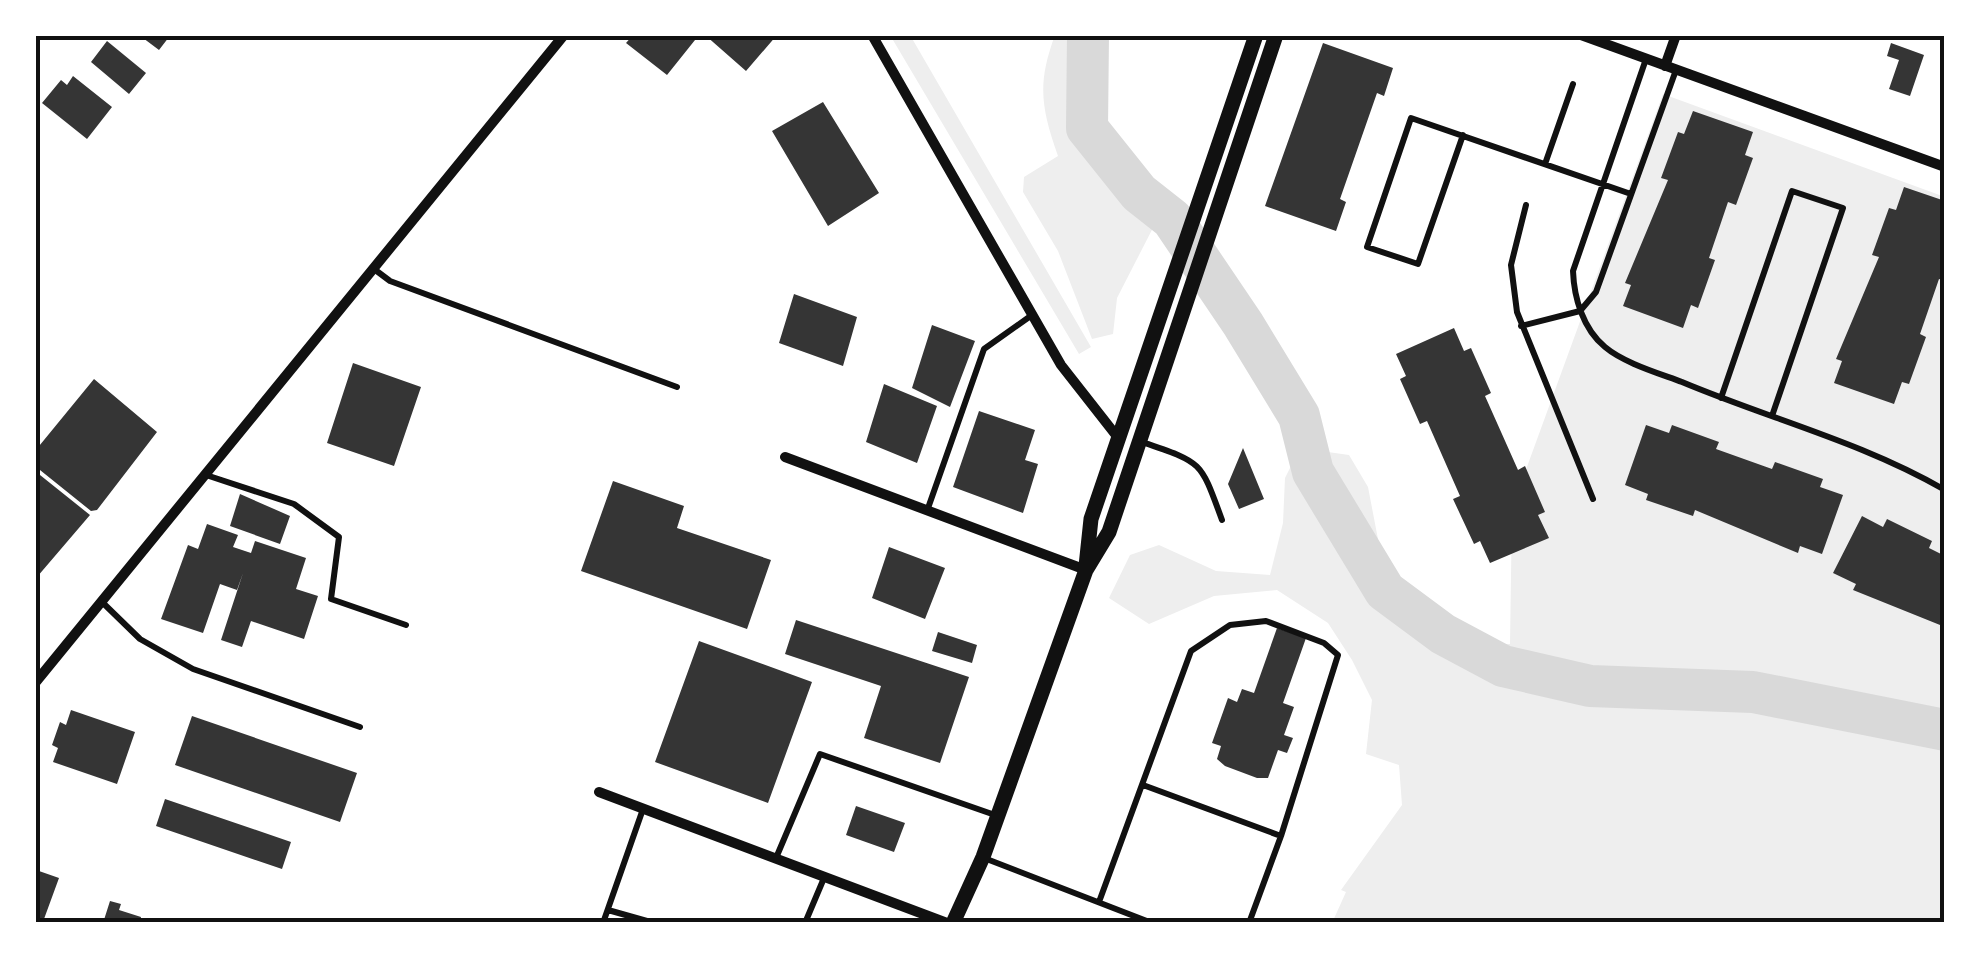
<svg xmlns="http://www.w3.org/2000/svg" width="1980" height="958" viewBox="0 0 1980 958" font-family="'PT Sans',sans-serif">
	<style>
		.green { fill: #eee }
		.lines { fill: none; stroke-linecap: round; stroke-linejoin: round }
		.river { stroke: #d9d9d9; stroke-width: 42 }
		.building { fill: #353535 }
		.service { stroke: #111; stroke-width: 6 }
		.minor { stroke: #111; stroke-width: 10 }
		.tertiary { stroke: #111; stroke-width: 15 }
		.neatline { fill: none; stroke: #111; stroke-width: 4 }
	</style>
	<rect width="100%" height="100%" fill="#fff"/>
	<path class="green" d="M890 35H910L1091 347 1079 354Z
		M1055 35H1072L1078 43 1079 106 1087 145 1157 220 1117 298 1113 334 1092 339 1058 251 1023 192 1024 177 1058 156C1041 107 1037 84 1055 35Z
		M1663 94 1945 197V923H1332L1346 892 1341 890 1402 805 1399 765 1366 754 1372 700 1352 660 1328 623 1277 590 1214 596 1149 624 1109 598 1130 555 1159 545 1216 571 1270 575 1283 523 1285 478 1300 448 1349 455 1368 487 1386 581 1413 615 1469 645 1510 644 1512 508Z"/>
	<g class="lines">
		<path class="river" d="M1088 35 1087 128 1139 193 1172 219 1243 324 1299 416 1313 472 1385 591 1443 634 1503 666 1590 686 1753 692 1945 730"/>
	</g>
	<path class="building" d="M139 35H166L169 37 159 50Z
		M633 35H699L667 75 626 43Z
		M705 35H777L746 71Z
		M107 41 146 73 129 94 91 62Z
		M1323 43 1393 68 1384 96 1377 93 1340 199 1346 202 1336 231 1265 206Z
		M1891 43 1924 55 1910 96 1889 89 1899 60 1887 56Z
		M73 76 112 107 87 139 42 103 61 80 67 85Z
		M823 102 879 193 828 226 772 131Z
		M1693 111 1753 132 1745 155 1753 158 1736 205 1728 202 1709 258 1715 260 1698 308 1691 305 1683 328 1623 306 1631 285 1625 283 1668 180 1661 178 1678 132 1684 134Z
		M1904 187 1945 201V281L1939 279 1920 334 1926 337 1909 384 1902 382 1894 404 1834 383 1842 361 1836 359 1879 257 1872 255 1889 208 1896 210Z
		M794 294 857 317 843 366 779 343Z
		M932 325 975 341 950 407 912 388Z
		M1454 328 1464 351 1471 348 1491 393 1485 396 1518 470 1525 466 1545 512 1538 515 1549 538 1490 563 1480 541 1474 544 1453 499 1460 496 1427 421 1420 424 1400 379 1406 376 1396 354Z
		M353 363 421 387 394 466 327 443Z
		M94 379 157 432 97 510 91 511 35 466V451Z
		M884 384 937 406 917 463 866 442Z
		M979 411 1035 430 1025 460 1038 464 1023 513 953 487Z
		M1646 425 1669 433 1672 425 1719 442 1716 449 1772 469 1775 462 1823 479 1820 487 1843 495 1822 554 1800 546 1798 553 1695 510 1693 516 1646 500 1648 494 1625 485Z
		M1243 448 1264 499 1239 509 1228 484Z
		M35 471 90 515 37 577 35 575Z
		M613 481 684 506 677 528 771 560 747 629 581 571Z
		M240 494 290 516 280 544 230 526Z
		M1862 516 1883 527 1887 519 1932 541 1929 548 1945 556V627L1853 590 1856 584 1833 573Z
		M207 524 238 535 233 547 251 553 255 541 306 558 296 589 318 596 304 639 251 621 242 647 221 640 243 573 237 590 220 584 203 633 161 619 188 545 198 549Z
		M889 547 945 568 925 619 872 598Z
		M796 620 969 677 940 763 864 738 881 686 785 654Z
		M1277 628 1306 638 1283 703 1294 707 1284 735 1293 738 1287 753 1278 750 1268 778H1257L1225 766 1217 759 1221 746 1212 743 1228 698 1237 702 1242 689 1254 693Z
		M938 632 977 645 972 663 932 651Z
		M699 641 812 682 768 803 655 762Z
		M71 710 135 732 117 784 53 762 58 748 52 745 60 722 66 725Z
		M192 716 357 773 340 822 175 765Z
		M165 799 291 842 282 869 156 826Z
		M856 806 905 823 894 852 846 835Z
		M39 871 59 878 44 919 53 923H35Z
		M110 901 121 904 119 910 141 917 140 923H103Z"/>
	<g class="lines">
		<path class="service" d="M1646 59 1573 271C1574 298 1583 329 1605 347 1624 363 1658 373 1682 382 1770 419 1862 442 1945 490
			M1463 135 1418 264 1367 247 1411 118 1631 194
			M1545 164 1573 84
			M1526 205 1511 265 1517 312 1593 499
			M374 269 390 281 677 387
			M1521 326 1580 311 1596 292 1676 70
			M1721 398 1792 191 1843 208 1772 416
			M1142 442C1203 463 1200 460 1222 520
			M206 475 294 504 339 537 331 599 406 625
			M927 511 984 349 1032 315
			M102 602 140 639 193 669 360 727
			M1143 785 1281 836 1249 923
			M776 858 820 754 995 815
			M984 858 1152 923
			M1099 902 1191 651 1230 625 1266 621 1324 643 1338 655 1281 836
			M608 910 654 923
			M603 923 643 809
			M805 923 824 878"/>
		<path class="minor" d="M872 35 1061 365 1119 439
			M1581 35 1945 167
			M1665 66 1676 35
			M785 457 1086 570
			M35 683 564 35
			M599 792 947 923"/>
		<path class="tertiary" d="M1086 566 1091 519 1256 35
			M953 923 983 857 1086 570 1109 532 1276 35"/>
	</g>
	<rect width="1980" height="958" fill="none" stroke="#ffffff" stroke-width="75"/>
	<rect x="38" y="38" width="1904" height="882" class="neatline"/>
</svg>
